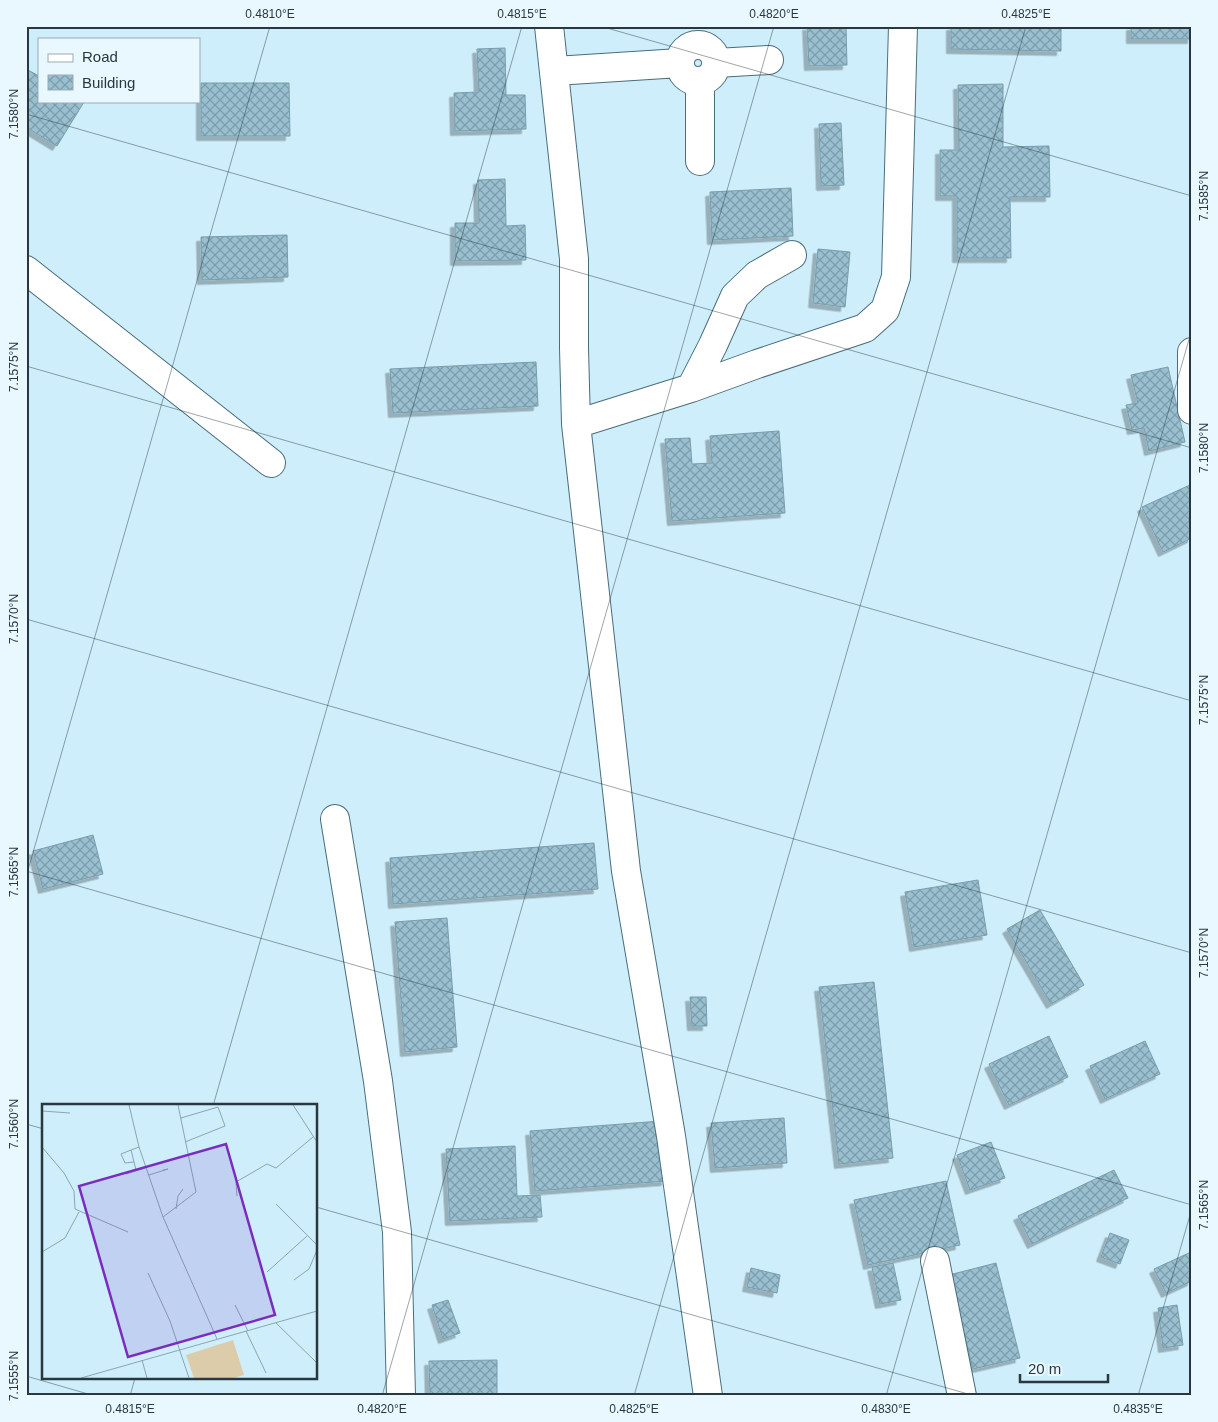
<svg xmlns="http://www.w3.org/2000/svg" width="1218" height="1422" viewBox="0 0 1218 1422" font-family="Arial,sans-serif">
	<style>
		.building { fill: url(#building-cross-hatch); stroke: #789dad; filter: url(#shadow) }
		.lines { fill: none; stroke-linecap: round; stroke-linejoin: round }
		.minor-casing { stroke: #496d7b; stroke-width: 30 }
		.minor { stroke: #fff; stroke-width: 28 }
		.ticks { fill: none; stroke: #28383e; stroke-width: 1; stroke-opacity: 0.45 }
		.inset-road { fill: none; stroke: #8ca5af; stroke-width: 1 }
		.view { fill: #7b2cbf; fill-opacity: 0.15; stroke: #7b2cbf; stroke-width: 2.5 }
		.inset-edge { fill: none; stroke: #28383e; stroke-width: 2.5 }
		.neatline { fill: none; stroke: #28383e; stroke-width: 2 }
		.ticks-label { font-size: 12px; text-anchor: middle; fill: #28383e }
	</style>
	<defs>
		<pattern id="building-cross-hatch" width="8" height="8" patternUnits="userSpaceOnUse" patternTransform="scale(1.25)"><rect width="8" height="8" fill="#99c0d0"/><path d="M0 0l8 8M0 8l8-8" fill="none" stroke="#7d9daa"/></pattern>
		<filter id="shadow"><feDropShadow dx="-4.5" dy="4.5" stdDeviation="0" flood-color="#0004"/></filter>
	</defs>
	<rect width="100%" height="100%" fill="#ceeefb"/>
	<path class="building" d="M807 26H846L847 65 809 66Z
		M951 26H1061V51L951 49Z
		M1131 26H1192V39H1131Z
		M505 48 506 95H525L526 129 455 131 454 93 479 92 477 49Z
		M26 69 39 76V101L84 102 57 146 26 127Z
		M201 83H289L290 136H201Z
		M1003 84V147L1049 146 1050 197H1010L1011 258H957V196H940V150H959L958 85Z
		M841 123 844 185 821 186 819 124Z
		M505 179 506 226 525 225 526 260 455 261V223H479L478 180Z
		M791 188 793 236 712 240 710 192Z
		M287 235 288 277 202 280 201 237Z
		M818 249 850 252 845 307 813 303Z
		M536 362 538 406 393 413 390 369Z
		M1168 367 1185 442 1149 451 1144 428 1132 430 1126 405 1138 403 1131 375Z
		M779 431 785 513 672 521 665 439 690 438 692 464 712 463 710 436Z
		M1192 484V538L1163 552 1142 507Z
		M93 835 103 874 43 889 33 851Z
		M594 843 598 889 393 904 390 858Z
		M978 880 987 935 914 947 905 892Z
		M1040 910 1084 985 1051 1004 1007 929Z
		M447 918 457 1047 405 1052 395 922Z
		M874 982 893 1158 839 1164 819 987Z
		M690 997H706L707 1026H692Z
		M1049 1036 1068 1077 1009 1105 989 1064Z
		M1145 1041 1160 1074 1105 1099 1090 1066Z
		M784 1118 787 1163 715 1168 711 1123Z
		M661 1121 666 1181 535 1191 530 1131Z
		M991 1142 1005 1178 970 1190 957 1155Z
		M515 1146 517 1196 540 1195 542 1217 450 1221 446 1149Z
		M1114 1170 1128 1198 1032 1244 1018 1216Z
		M946 1181 960 1245 868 1265 854 1200Z
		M1110 1233 1129 1240 1120 1264 1101 1257Z
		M1191 1252 1192 1281 1166 1293 1154 1269Z
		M893 1263 901 1300 880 1304 872 1267Z
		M996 1263 1020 1358 973 1369 949 1275Z
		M751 1268 780 1275 777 1293 747 1287Z
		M448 1300 460 1333 443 1339 432 1305Z
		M1177 1305 1183 1345 1163 1348 1158 1308Z
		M497 1360V1396H430L429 1361Z"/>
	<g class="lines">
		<defs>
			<path id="minor" d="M549 26 574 259V348L576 424 626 871 671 1136 708 1396
				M680 63a18 18 0 1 1 36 0a18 18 0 1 1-36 0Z
				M716 63 769 60
				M555 71 680 63
				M700 81V161
				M26 270 271 463
				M1192 352V410
				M691 388 713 345 735 296 757 275 792 255
				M576 424 691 388 757 364 865 328 885 310 896 277 903 26
				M335 819 378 1081 397 1232 401 1396
				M935 1261 962 1396"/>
		</defs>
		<use href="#minor" class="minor-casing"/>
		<use href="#minor" class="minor"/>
	</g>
	<path class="ticks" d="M600 26 1192 196M26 114 1192 448M26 366 1192 701M26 619 1192 953M26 871 1192 1205M26 877 270 26M213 1106 522 26M26 1124 44 1129M316 1207 975 1396M26 1376 95 1396M130 1396 135 1378M382 1396 774 26M634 1396 1026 26M886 1396 1192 329M1138 1396 1192 1208"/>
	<g transform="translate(42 1104)">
		<rect width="275" height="275" fill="#ceeefb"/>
		<path d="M191 236 202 271 191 274H152L144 251Z" fill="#ddcca9"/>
		<path class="inset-road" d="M87 1 97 43 121 113 175 235M251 1 275 38M0 7 28 9M139 14 176 3 183 22 143 38M0 43 22 69 32 87 33 105 86 128M89 46 79 50 83 59 92 58M94 66 89 46 97 43M84 70 103 64M107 71 126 65 121 66M195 92 194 78 225 60 234 64 271 33M234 100 275 141M134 105 136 92 141 85M121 113 154 88 136 1M0 148 23 134 37 108M225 168 265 132M106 169 128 217 147 274M252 176 267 165 275 146M193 201 206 227M234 219 275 259M204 227 224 269M100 256 105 274M39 274 275 207"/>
		<path class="view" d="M184 40 233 211 86 253 37 82Z"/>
		<rect width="275" height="275" class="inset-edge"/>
	</g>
	<rect width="1218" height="1422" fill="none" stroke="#e9f8ff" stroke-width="55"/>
	<rect x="38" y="38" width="162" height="65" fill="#e9f8ff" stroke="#9cabb2"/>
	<rect x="48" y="54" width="25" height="8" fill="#ffffff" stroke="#9cabb2"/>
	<text x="82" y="62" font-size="15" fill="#28383e">Road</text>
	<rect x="48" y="75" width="25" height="15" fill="url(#building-cross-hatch)" stroke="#9cabb2"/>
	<text x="82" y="88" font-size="15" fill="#28383e">Building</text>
	<path d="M1020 1374v8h88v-8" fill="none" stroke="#28383e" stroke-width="2.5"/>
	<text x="1028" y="1374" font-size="15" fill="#28383e" stroke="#e9f8ff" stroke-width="4" paint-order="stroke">20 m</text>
	<rect x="28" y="28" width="1162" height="1366" class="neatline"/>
	<g class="ticks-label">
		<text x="270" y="18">0.4810°E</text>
		<text x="522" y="18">0.4815°E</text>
		<text x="774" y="18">0.4820°E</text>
		<text x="1026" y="18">0.4825°E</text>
		<text transform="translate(14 114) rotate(-90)" y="4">7.1580°N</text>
		<text transform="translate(1204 196) rotate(-90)" y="4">7.1585°N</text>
		<text transform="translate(14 367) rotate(-90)" y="4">7.1575°N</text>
		<text transform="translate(1204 448) rotate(-90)" y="4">7.1580°N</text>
		<text transform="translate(14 619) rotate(-90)" y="4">7.1570°N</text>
		<text transform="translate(1204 700) rotate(-90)" y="4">7.1575°N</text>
		<text transform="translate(14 872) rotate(-90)" y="4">7.1565°N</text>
		<text transform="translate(1204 953) rotate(-90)" y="4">7.1570°N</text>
		<text transform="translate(14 1124) rotate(-90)" y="4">7.1560°N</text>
		<text transform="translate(1204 1205) rotate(-90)" y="4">7.1565°N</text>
		<text transform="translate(14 1376) rotate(-90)" y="4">7.1555°N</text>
		<text x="130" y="1413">0.4815°E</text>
		<text x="382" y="1413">0.4820°E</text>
		<text x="634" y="1413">0.4825°E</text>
		<text x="886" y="1413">0.4830°E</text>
		<text x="1138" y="1413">0.4835°E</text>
	</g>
</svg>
